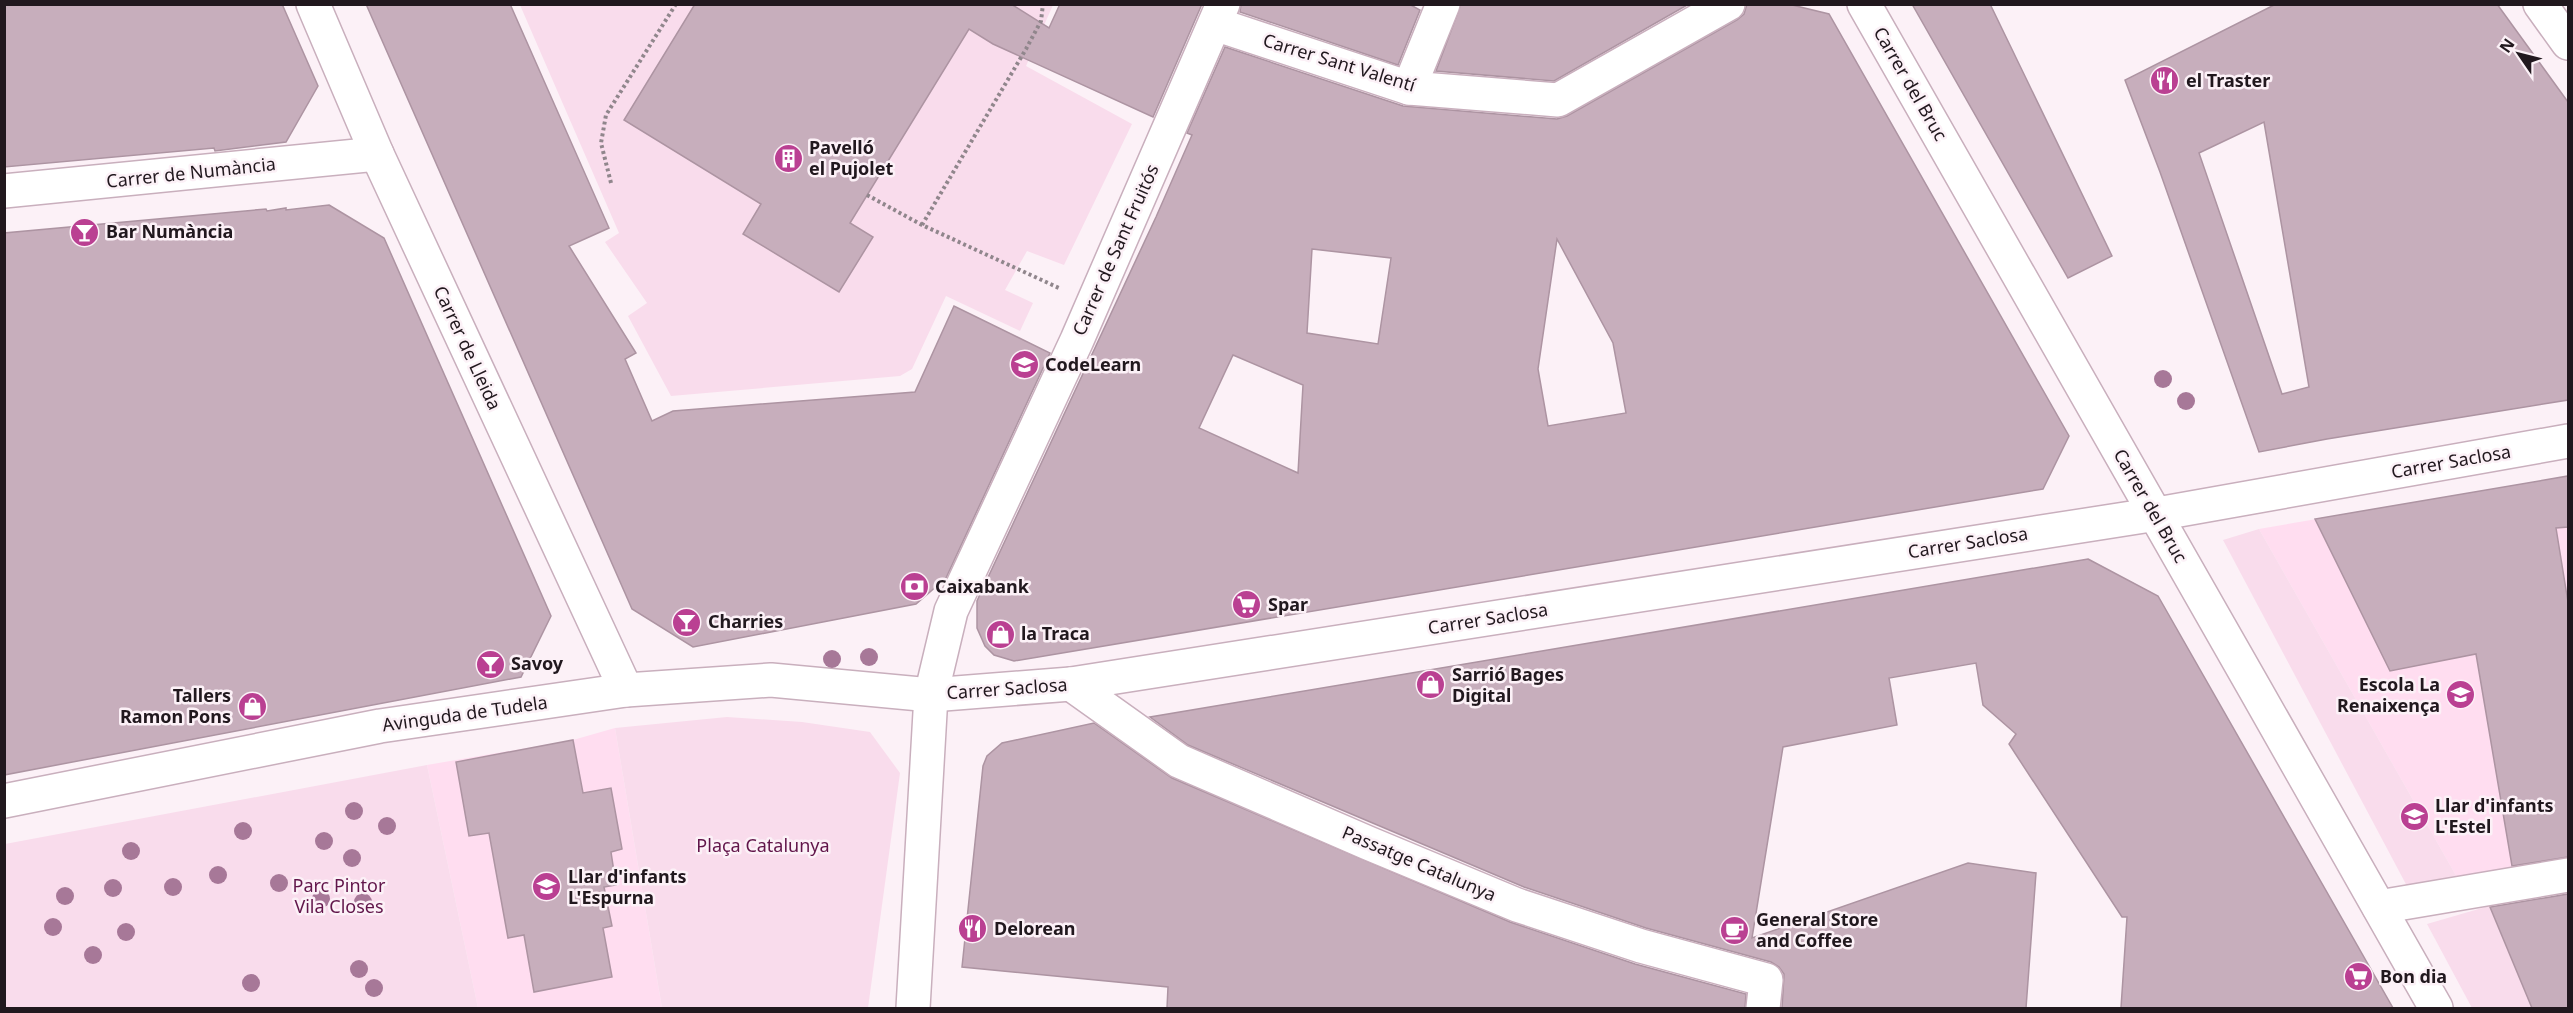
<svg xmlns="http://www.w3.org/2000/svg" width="2573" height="1013" font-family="'Noto Sans',sans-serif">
<rect width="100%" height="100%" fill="#fcf1f7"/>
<g fill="#ffddf0">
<polygon points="2568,476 2568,860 2458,879 2259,529"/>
<polygon points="615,728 662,1008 478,1008 427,765 573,740"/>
</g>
<g fill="#f9dcec">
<polygon points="520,5 1053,5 1026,66 1132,124 1064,265 1027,251 1005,290 1033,303 1020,331 946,296 912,369 900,376 671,396 628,316 647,303 605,242 619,233"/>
<polygon points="2259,529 2458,879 2408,888 2223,540"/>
<polygon points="727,717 802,722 870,732 900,773 868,1008 662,1008 615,728"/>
<polygon points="427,765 478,1008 5,1008 5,844"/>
<polygon points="2489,906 2532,1008 2472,1008 2427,924"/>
</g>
<g fill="#c7aebc" stroke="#ad94a2" stroke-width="1.5" fill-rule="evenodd">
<polygon points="4,4 282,4 318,86 286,142 215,151 214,148 4,167"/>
<polygon points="366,4 510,4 609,228 569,246 636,353 625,359 652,421 673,411 915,392 954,306 1050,353 946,578 916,604 693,647 632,609"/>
<polygon points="695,4 1011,4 1049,28 1060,4 1202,4 1153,117 993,44 969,29 850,223 873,237 839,292 743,234 761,204 624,120"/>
<polygon points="1241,4 1409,4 1420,10 1398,65 1240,12"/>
<polygon points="1461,4 1689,4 1554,81 1436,71"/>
<path d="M1747,4H1788L1829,14L2069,436L2043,489L1014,661L994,655L985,646L977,628V601L1156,217L1192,135L1187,133L1225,47L1403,106L1557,119L1567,116L1737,20L1744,14ZM1557,239L1613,343L1626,413L1548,426L1538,369ZM1312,249L1391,258L1378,344L1307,333ZM1233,355L1303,385L1298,473L1199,428Z"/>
<polygon points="1912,4 1990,4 2112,256 2068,278"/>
<path d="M2276,4H2497L2568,102V400L2327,439L2259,452L2160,172L2125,80ZM2264,122L2309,387L2282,394L2199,153Z"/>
<polygon points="329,205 384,238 551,616 521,677 4,775 4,233 266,209 267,211 286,208 286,210"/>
<polygon points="2568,476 2568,527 2556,528 2568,602 2568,857 2512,866 2476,654 2390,671 2315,519"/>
<polygon points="2088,559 2158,596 2393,1008 2121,1008 2127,917 2122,917 2009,744 2016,734 1983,705 1976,663 1889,678 1897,725 1783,747 1752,938 1968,863 2036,873 2026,1008 1782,1008 1784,974 1779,967 1771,962 1646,928 1524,887 1188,745 1150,717"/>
<polygon points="1094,723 1172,778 1510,922 1635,964 1746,994 1745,1008 1167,1008 1168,987 962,967 983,766 987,756 1002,743"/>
<polygon points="573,740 583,793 611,788 622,849 611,852 616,885 604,887 612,926 603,928 612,977 534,992 524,935 508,938 489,833 469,836 456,762"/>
<polygon points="2568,894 2568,1008 2532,1008 2490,907"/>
</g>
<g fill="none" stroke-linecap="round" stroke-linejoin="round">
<defs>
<g id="street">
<polyline points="313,4 377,154 626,690"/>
<polyline points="2540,4 2568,43"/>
<polyline points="1215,24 1409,88 1558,100 1728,4"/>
<polyline points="1409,88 1443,4"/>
<polyline points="4,191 377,154"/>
<polyline points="1071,684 1179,761 1368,843 1517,905 1641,946 1766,980 1763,1008"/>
<polyline points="4,801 380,726 626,690 771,680 931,695 1071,684 2157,514 2568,441"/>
<polyline points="2379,907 2568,875"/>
<polyline points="913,1008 931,695 951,611 1077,340 1223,4"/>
</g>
<path id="secondary" d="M1864,4C2056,339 2246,673 2436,1008"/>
</defs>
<use href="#street" stroke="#c9afbd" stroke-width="36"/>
<use href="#secondary" stroke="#c9afbd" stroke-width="36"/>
<g stroke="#90868c" stroke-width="4" stroke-dasharray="3 3" stroke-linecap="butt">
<polyline points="611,183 601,143 606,115 676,4"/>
<polyline points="867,195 922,225 1059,288"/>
<polyline points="922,225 1026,49 1041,21 1043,4"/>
</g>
<use href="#street" stroke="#fff" stroke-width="33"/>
<use href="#secondary" stroke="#fff" stroke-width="33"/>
</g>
<g fill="#a77898">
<circle cx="2163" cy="379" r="9"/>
<circle cx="2186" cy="401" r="9"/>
<circle cx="869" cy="657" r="9"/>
<circle cx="832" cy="659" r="9"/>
<circle cx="354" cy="811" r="9"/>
<circle cx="387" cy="826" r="9"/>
<circle cx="243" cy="831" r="9"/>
<circle cx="324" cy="841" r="9"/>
<circle cx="131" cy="851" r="9"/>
<circle cx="352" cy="858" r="9"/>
<circle cx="218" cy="875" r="9"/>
<circle cx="279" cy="883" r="9"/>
<circle cx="173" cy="887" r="9"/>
<circle cx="113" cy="888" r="9"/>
<circle cx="65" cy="896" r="9"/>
<circle cx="321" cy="899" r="9"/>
<circle cx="363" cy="902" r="9"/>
<circle cx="53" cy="927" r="9"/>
<circle cx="126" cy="932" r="9"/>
<circle cx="93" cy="955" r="9"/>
<circle cx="359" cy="969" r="9"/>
<circle cx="251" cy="983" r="9"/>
<circle cx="374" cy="988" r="9"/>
</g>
<defs>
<symbol id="restaurant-disc" viewBox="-11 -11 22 22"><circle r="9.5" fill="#ba4092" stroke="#fcf1f7"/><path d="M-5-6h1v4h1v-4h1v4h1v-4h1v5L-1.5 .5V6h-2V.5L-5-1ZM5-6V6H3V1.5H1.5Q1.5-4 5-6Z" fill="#fff"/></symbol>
<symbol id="building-disc" viewBox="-11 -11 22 22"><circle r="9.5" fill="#ba4092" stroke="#fcf1f7"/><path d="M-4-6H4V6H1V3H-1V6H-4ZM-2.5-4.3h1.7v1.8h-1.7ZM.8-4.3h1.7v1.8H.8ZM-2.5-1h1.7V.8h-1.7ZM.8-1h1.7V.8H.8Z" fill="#fff"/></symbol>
<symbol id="bar-disc" viewBox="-11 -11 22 22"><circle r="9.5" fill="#ba4092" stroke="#fcf1f7"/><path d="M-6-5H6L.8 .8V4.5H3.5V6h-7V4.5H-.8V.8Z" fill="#fff"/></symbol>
<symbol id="school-disc" viewBox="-11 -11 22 22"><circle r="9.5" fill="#ba4092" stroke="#fcf1f7"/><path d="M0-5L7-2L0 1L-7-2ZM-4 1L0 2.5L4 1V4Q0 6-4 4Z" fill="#fff"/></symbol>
<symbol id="bank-disc" viewBox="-11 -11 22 22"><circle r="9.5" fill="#ba4092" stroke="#fcf1f7"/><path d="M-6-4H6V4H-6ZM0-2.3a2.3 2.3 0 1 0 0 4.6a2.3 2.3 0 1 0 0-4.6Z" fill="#fff"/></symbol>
<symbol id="supermarket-disc" viewBox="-11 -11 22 22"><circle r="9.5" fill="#ba4092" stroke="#fcf1f7"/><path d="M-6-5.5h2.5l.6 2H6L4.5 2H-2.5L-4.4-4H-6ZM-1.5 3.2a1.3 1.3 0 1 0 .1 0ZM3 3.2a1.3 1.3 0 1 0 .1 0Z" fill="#fff"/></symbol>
<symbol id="shop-disc" viewBox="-11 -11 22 22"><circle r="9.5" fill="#ba4092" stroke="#fcf1f7"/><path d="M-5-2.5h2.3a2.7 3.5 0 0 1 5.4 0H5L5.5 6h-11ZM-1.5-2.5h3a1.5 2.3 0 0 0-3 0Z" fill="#fff"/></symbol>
<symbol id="cafe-disc" viewBox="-11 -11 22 22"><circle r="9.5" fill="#ba4092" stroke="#fcf1f7"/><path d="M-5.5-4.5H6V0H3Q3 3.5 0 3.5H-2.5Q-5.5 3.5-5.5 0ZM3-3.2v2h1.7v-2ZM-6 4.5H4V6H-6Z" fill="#fff"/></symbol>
</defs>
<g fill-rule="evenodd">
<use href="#restaurant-disc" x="2148" y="64" width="33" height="33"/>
<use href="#building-disc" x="772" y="142" width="33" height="33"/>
<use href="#bar-disc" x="68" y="216" width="33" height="33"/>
<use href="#school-disc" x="1008" y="348" width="33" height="33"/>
<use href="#bank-disc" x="898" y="570" width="33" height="33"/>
<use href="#supermarket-disc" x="1230" y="588" width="33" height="33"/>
<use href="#bar-disc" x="670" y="606" width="33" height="33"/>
<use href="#shop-disc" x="984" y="618" width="33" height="33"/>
<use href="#bar-disc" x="474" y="648" width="33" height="33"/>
<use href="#shop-disc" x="1414" y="668" width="33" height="33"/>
<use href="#school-disc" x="2444" y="678" width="33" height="33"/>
<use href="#shop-disc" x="236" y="690" width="33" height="33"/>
<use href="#school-disc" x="2398" y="800" width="33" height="33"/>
<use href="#school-disc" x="530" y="870" width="33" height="33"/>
<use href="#restaurant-disc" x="956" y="912" width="33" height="33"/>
<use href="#cafe-disc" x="1718" y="914" width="33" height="33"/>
<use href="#supermarket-disc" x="2342" y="960" width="33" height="33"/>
</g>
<g text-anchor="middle" stroke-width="5" stroke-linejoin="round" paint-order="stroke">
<g font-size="18" fill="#21181e" stroke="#fcf1f7">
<text transform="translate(1339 63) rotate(17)" y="6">Carrer Sant Valentí</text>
<text transform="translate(1910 84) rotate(60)" y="6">Carrer del Bruc</text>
<text transform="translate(191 173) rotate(-6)" y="6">Carrer de Numància</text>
<text transform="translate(1116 250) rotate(-66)" y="6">Carrer de Sant Fruitós</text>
<text transform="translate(467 348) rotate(65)" y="6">Carrer de Lleida</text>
<text transform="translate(2451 462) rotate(-10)" y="6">Carrer Saclosa</text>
<text transform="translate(2150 506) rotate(60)" y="6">Carrer del Bruc</text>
<text transform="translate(1968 543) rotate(-9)" y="6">Carrer Saclosa</text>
<text transform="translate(1488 619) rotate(-9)" y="6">Carrer Saclosa</text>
<text transform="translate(1007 689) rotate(-4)" y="6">Carrer Saclosa</text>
<text transform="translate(465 714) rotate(-8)" y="6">Avinguda de Tudela</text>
<text transform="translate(1419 864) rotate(23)" y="6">Passatge Catalunya</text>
</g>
<g font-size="18" font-weight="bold" fill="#21181e" stroke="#fcf1f7" text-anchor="start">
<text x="2186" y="87">el Traster</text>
<text x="809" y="154">Pavelló<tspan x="809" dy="21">el Pujolet</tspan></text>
<text x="106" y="238">Bar Numància</text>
<text x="1045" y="371">CodeLearn</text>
<text x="935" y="593">Caixabank</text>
<text x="1268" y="611">Spar</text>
<text x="708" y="628">Charries</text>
<text x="1021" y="640">la Traca</text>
<text x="511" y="670">Savoy</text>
<text x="1452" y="681">Sarrió Bages<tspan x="1452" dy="21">Digital</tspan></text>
<text x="2440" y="691" text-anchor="end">Escola La<tspan x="2440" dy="21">Renaixença</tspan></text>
<text x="231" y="702" text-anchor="end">Tallers<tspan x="231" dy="21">Ramon Pons</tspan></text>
<text x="2435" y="812">Llar d'infants<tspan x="2435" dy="21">L'Estel</tspan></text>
<text x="568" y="883">Llar d'infants<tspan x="568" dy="21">L'Espurna</tspan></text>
<text x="1756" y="926">General Store<tspan x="1756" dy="21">and Coffee</tspan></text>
<text x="994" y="935">Delorean</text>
<text x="2380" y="983">Bon dia</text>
</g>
<g font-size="18" fill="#61154a" stroke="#fcf1f7">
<text x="763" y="852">Plaça Catalunya</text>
<text x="339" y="892">Parc Pintor<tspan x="339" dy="21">Vila Closes</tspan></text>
</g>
</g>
<rect width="2573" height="1013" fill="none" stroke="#21181e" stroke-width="12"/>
<g transform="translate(2519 54) rotate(305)" stroke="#fcf1f7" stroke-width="4.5" paint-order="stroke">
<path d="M0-4.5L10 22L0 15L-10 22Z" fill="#21181e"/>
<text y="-9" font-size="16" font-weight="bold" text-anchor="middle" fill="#21181e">N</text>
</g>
</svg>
